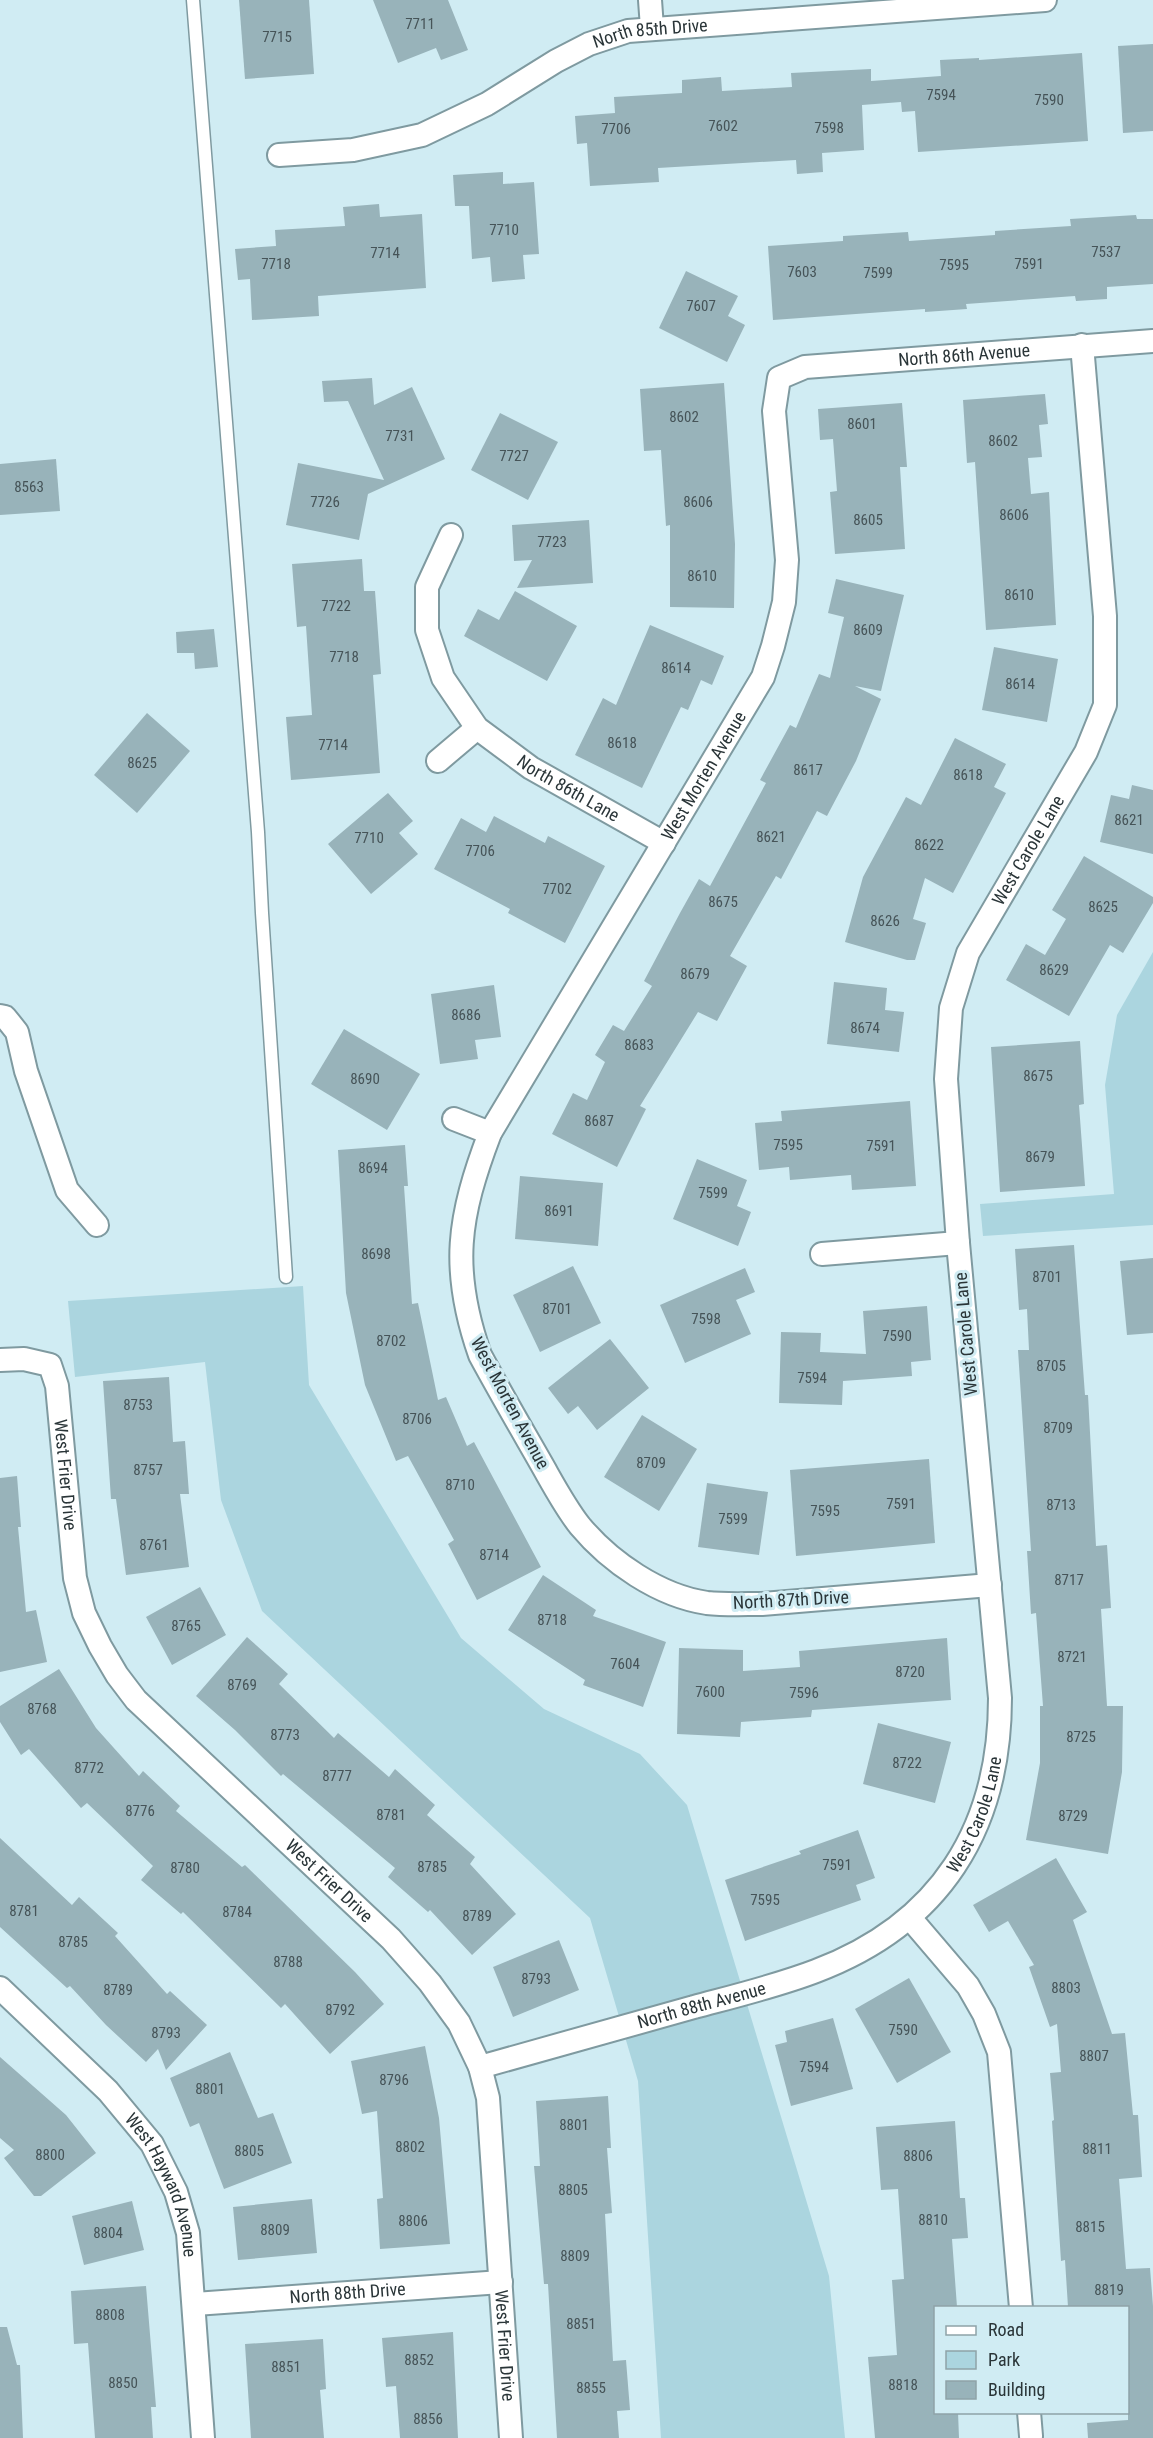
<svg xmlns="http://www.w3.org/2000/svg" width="1153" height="2438" font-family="'Roboto Condensed',sans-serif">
<rect width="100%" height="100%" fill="#d0ecf3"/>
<g fill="#abd5df">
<polygon points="1153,952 1153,1225 983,1236 980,1204 1114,1194 1105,1085 1117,1015"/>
<polygon points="303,1286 309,1385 461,1638 544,1709 640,1754 687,1805 829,2276 845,2438 661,2438 638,2081 590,1918 262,1611 221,1500 205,1362 75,1377 68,1301"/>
</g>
<g fill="#98b3ba">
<polygon points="239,0 309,0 314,74 245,79"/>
<polygon points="373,0 448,0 468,50 441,60 436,48 398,63"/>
<polygon points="1153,44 1153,131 1123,133 1118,46"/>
<polygon points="1082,53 1088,141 918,152 915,111 902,112 901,102 862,105 864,150 822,153 823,172 797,174 796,160 658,168 659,182 590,186 587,143 577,144 575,116 615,113 614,97 682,93 682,80 721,77 722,91 792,87 791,73 871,69 871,81 941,76 940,60 979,58 979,60"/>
<polygon points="503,172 503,184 534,182 539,254 523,255 525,279 492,282 490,257 472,259 469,206 455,206 453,175"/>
<polygon points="379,204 380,217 422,214 426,288 318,296 319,316 252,320 250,279 238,280 235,249 276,246 275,230 345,226 343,207"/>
<polygon points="1136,215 1137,219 1153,219 1153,284 1107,287 1107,299 1076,301 1075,296 966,304 967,309 925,312 925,309 773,320 768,246 843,241 843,236 908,232 909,241 995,235 995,231 1071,226 1070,219"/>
<polygon points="686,271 738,296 728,316 745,325 727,362 659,328"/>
<polygon points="372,378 374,405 412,387 445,459 368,494 359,540 286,525 298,463 384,480 348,401 324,402 322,381"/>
<polygon points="724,383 735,544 734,608 670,607 670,525 666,526 661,450 644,451 640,389"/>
<polygon points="1045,394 1048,424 1039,425 1042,457 1028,458 1031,494 1049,492 1056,625 986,630 975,462 967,463 963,400"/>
<polygon points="902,403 907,467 900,467 905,549 835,554 830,492 837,491 833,439 820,440 818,409"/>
<polygon points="500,413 558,442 528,500 471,470"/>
<polygon points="56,459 60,511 0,515 0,464"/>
<polygon points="589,520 593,583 517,588 532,560 514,561 512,525"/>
<polygon points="362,559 364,591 375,591 381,674 373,675 380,773 291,780 286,717 312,715 306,626 297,627 292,564"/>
<polygon points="836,579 904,595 881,691 855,686 881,699 856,761 827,816 817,811 781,879 776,876 730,956 747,966 717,1021 698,1012 640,1106 646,1109 617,1167 552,1134 573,1093 587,1100 605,1062 595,1055 613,1025 624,1031 652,986 644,981 680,913 699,879 710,886 766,783 760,780 790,725 796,728 819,674 830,678 844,617 828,613"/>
<polygon points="515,591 577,626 547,681 464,636 478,609 499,620"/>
<polygon points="650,625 724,656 712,685 701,680 688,710 681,707 642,788 575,755 603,698 616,705"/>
<polygon points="214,629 218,667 195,669 194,653 177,653 176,632"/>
<polygon points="994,647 1058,659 1047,722 982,710"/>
<polygon points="147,713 190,751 137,813 94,775"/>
<polygon points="955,738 1006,764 994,787 1006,793 953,893 925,878 913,919 926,923 915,960 907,960 845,942 863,877 906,797 921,805"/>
<polygon points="1132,785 1153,790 1153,854 1100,842 1111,795 1129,799"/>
<polygon points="388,793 413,821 399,833 418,854 371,894 328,844"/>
<polygon points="494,816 545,843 548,836 605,866 565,943 508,913 510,909 434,869 461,818 486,832"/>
<polygon points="1084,856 1153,897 1153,903 1123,953 1110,945 1069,1016 1006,980 1026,944 1045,955 1066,919 1052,910"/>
<polygon points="834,982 887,988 885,1010 904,1012 899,1052 827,1044"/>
<polygon points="494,985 501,1037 475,1040 478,1059 440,1064 431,994"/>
<polygon points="344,1029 420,1074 387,1130 311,1084"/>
<polygon points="1080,1041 1084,1104 1079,1105 1085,1186 1000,1192 991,1047"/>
<polygon points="910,1101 916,1186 852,1190 851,1175 790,1180 789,1167 759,1170 755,1123 782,1121 781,1111"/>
<polygon points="405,1145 408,1186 404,1186 412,1304 418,1303 438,1400 446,1397 467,1446 474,1442 541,1567 477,1600 448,1544 454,1540 408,1456 396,1461 365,1385 346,1293 338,1150"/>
<polygon points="697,1159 747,1180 737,1206 751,1212 738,1246 673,1219"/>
<polygon points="520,1176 603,1183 598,1246 515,1239"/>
<polygon points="1074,1245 1085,1395 1088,1395 1096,1546 1107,1545 1111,1608 1101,1609 1107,1706 1123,1706 1122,1772 1108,1854 1026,1840 1040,1763 1040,1706 1043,1706 1036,1613 1031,1614 1027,1551 1031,1551 1018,1350 1029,1350 1027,1309 1019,1310 1015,1249"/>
<polygon points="1153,1258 1153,1333 1127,1335 1120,1261"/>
<polygon points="573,1266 601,1323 540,1352 513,1295"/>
<polygon points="745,1268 755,1292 736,1300 751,1334 685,1363 660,1305"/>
<polygon points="927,1306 931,1360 911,1362 912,1376 843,1381 842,1405 779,1403 781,1332 821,1333 820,1352 866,1354 863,1311"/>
<polygon points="610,1339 649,1388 597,1430 578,1406 568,1414 548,1388"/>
<polygon points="169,1377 173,1442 185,1441 189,1494 180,1494 189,1567 126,1575 116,1499 111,1499 103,1381"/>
<polygon points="642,1415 697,1449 659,1511 604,1477"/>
<polygon points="929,1459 935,1543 796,1556 790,1470"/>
<polygon points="17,1476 21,1527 18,1527 26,1612 36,1610 47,1662 0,1672 0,1478"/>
<polygon points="707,1483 768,1492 759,1555 698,1547"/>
<polygon points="543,1575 596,1610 593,1616 666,1642 643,1707 583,1685 585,1680 508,1630"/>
<polygon points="200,1587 226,1635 172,1665 146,1617"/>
<polygon points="247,1637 288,1674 279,1684 334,1738 338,1733 389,1777 395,1769 435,1805 427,1815 475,1857 470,1864 516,1914 472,1955 430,1910 428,1912 388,1877 395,1868 283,1774 281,1776 235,1730 196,1696"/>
<polygon points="947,1638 951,1700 812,1710 811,1717 741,1722 740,1737 677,1734 679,1648 743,1650 743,1671 800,1667 799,1651"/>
<polygon points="59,1669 96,1728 139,1776 143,1771 180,1806 176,1811 242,1867 245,1865 355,1972 384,2004 330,2054 285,2004 281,2008 183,1912 181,1914 141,1880 153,1866 87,1803 81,1808 29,1749 21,1755 0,1722 0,1706"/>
<polygon points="878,1723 951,1742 935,1803 863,1784"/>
<polygon points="858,1830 875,1878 856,1885 861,1900 745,1941 725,1880 801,1854 799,1851"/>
<polygon points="0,1838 72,1905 79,1897 118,1933 115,1936 167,1994 170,1991 207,2025 166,2070 158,2049 146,2062 106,2025 70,1986 67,1988 0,1927"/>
<polygon points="1056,1858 1087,1912 1073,1920 1112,2034 1125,2033 1133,2115 1138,2115 1142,2177 1119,2179 1126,2269 1150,2268 1153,2306 1153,2438 1088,2438 1087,2423 1128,2420 1128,2307 1068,2307 1065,2260 1061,2261 1052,2121 1054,2120 1050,2073 1061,2072 1057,2024 1050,2027 1029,1967 1034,1965 1008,1921 989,1932 973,1905"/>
<polygon points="559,1940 579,1990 513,2017 493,1967"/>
<polygon points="909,1978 951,2052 897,2083 855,2009"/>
<polygon points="833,2018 853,2089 791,2106 775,2045 787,2042 785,2031"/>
<polygon points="425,2046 439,2118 450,2244 380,2249 377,2199 383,2198 377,2111 362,2114 351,2061"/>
<polygon points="230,2052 258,2118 273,2113 292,2163 224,2189 199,2123 190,2127 170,2078"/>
<polygon points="0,2057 66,2115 96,2153 41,2196 34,2196 4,2158 14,2150 0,2138"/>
<polygon points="608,2096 611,2148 607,2148 612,2213 605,2214 613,2361 626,2360 630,2410 617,2411 619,2438 557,2438 548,2284 544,2284 534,2166 540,2166 536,2101"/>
<polygon points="955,2121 960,2198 965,2198 968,2238 952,2239 957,2307 936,2307 936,2412 958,2412 959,2438 875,2438 868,2357 897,2355 892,2280 904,2279 898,2189 881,2190 876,2127"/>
<polygon points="312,2199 317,2253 238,2260 233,2207"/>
<polygon points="132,2201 144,2250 84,2265 72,2216"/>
<polygon points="146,2286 156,2407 151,2407 153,2438 95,2438 88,2343 74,2344 71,2291"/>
<polygon points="0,2327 7,2327 17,2365 20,2365 23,2438 0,2438"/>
<polygon points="453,2332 458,2438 400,2438 396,2386 386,2387 382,2338"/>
<polygon points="323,2339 326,2389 320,2390 324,2438 251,2438 245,2344"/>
</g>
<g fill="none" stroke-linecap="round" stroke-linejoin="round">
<defs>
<polyline id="lane" points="193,0 258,832 262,913 286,1277"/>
<g id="street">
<polyline points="650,0 652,28"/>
<path id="s1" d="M279,155L353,150L422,135L487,104L556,61L589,44L628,31L1045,0"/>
<path id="s2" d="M451,535L427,587V630L443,678L477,728L531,768L664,843"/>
<polyline points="438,761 477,728"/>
<polyline points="0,1016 5,1017 17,1032 26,1071 67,1190 97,1225"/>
<polyline points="454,1119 490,1133"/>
<polyline points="822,1254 958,1243"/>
<path id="s3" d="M0,1360L24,1359L50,1365L57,1386L75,1578L84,1613L100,1646L117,1675L136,1700L391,1939L430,1983L459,2023L480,2067L488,2098L511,2438"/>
<path id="s4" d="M990,1585L762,1604C744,1604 725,1605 707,1603C659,1596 610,1562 580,1526C565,1507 553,1484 541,1463C521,1428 500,1392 480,1355C450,1269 458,1217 490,1133L763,677L773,646L784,602L787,560L774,411L779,378L805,367L1153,341"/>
<polyline points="910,1918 968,1986 984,2014 999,2052 1021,2308"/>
<path id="s5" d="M0,1988L108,2091L152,2144L176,2192L188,2233L203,2438"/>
<path id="s6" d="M480,2067C552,2047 623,2027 694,2007C735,1996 777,1986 816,1971C940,1924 1000,1829 1000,1698L958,1243L946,1079L951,1008L968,953L1086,752L1105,705V616L1082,345"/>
<path id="s7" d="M195,2304L501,2282"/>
<polyline points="1029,2412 1031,2436"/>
</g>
</defs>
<use href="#lane" stroke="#7f9aa0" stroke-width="15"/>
<use href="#street" stroke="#7f9aa0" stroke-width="26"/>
<use href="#lane" stroke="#fff" stroke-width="12"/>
<use href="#street" stroke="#fff" stroke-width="22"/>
</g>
<g text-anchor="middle" stroke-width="6" stroke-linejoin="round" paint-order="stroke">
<g font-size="15" fill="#465458">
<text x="420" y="29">7711</text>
<text x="277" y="42">7715</text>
<text x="941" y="100">7594</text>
<text x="1049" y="105">7590</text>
<text x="723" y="131">7602</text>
<text x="829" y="133">7598</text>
<text x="616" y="134">7706</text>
<text x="504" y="235">7710</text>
<text x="1106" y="257">7537</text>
<text x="385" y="258">7714</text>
<text x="276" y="269">7718</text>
<text x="1029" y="269">7591</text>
<text x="954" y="270">7595</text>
<text x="802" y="277">7603</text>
<text x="878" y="278">7599</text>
<text x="701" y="311">7607</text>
<text x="684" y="422">8602</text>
<text x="862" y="429">8601</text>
<text x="400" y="441">7731</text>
<text x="1003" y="446">8602</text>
<text x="514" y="461">7727</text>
<text x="29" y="492">8563</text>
<text x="325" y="507">7726</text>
<text x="698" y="507">8606</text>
<text x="1014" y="520">8606</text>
<text x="868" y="525">8605</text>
<text x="552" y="547">7723</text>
<text x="702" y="581">8610</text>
<text x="1019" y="600">8610</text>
<text x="336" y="611">7722</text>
<text x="868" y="635">8609</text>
<text x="344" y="662">7718</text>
<text x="676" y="673">8614</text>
<text x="1020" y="689">8614</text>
<text x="622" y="748">8618</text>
<text x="333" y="750">7714</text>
<text x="142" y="768">8625</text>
<text x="808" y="775">8617</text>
<text x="968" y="780">8618</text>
<text x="1129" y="825">8621</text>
<text x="771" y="842">8621</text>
<text x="369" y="843">7710</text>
<text x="929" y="850">8622</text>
<text x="480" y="856">7706</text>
<text x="557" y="894">7702</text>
<text x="723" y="907">8675</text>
<text x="1103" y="912">8625</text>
<text x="885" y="926">8626</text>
<text x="1054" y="975">8629</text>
<text x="695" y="979">8679</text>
<text x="466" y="1020">8686</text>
<text x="865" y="1033">8674</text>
<text x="639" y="1050">8683</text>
<text x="1038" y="1081">8675</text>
<text x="365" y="1084">8690</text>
<text x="599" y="1126">8687</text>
<text x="788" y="1150">7595</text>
<text x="881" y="1151">7591</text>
<text x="1040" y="1162">8679</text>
<text x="373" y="1173">8694</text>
<text x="713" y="1198">7599</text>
<text x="559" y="1216">8691</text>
<text x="376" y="1259">8698</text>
<text x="1047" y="1282">8701</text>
<text x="557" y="1314">8701</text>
<text x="706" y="1324">7598</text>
<text x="897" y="1341">7590</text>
<text x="391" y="1346">8702</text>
<text x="1051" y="1371">8705</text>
<text x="812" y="1383">7594</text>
<text x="138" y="1410">8753</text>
<text x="417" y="1424">8706</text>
<text x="1058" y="1433">8709</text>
<text x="651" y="1468">8709</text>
<text x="148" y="1475">8757</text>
<text x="460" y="1490">8710</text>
<text x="901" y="1509">7591</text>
<text x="1061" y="1510">8713</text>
<text x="825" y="1516">7595</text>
<text x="733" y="1524">7599</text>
<text x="154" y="1550">8761</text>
<text x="494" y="1560">8714</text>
<text x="1069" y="1585">8717</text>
<text x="552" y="1625">8718</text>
<text x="186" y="1631">8765</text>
<text x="1072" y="1662">8721</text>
<text x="625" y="1669">7604</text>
<text x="910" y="1677">8720</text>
<text x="242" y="1690">8769</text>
<text x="710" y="1697">7600</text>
<text x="804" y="1698">7596</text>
<text x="42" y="1714">8768</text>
<text x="285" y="1740">8773</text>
<text x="1081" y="1742">8725</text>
<text x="907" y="1768">8722</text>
<text x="89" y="1773">8772</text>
<text x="337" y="1781">8777</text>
<text x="140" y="1816">8776</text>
<text x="391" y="1820">8781</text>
<text x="1073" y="1821">8729</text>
<text x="837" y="1870">7591</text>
<text x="432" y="1872">8785</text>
<text x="185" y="1873">8780</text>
<text x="765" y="1905">7595</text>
<text x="24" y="1916">8781</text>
<text x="237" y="1917">8784</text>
<text x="477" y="1921">8789</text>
<text x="73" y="1947">8785</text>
<text x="288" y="1967">8788</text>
<text x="536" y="1984">8793</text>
<text x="1066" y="1993">8803</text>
<text x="118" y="1995">8789</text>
<text x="340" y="2015">8792</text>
<text x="903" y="2035">7590</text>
<text x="166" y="2038">8793</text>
<text x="1094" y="2061">8807</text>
<text x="814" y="2072">7594</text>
<text x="394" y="2085">8796</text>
<text x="210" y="2094">8801</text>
<text x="574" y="2130">8801</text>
<text x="410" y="2152">8802</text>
<text x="1097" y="2154">8811</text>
<text x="249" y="2156">8805</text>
<text x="50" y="2160">8800</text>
<text x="918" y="2161">8806</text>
<text x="573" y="2195">8805</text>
<text x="933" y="2225">8810</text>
<text x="413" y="2226">8806</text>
<text x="1090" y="2232">8815</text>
<text x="275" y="2235">8809</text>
<text x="108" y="2238">8804</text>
<text x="575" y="2261">8809</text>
<text x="1109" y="2295">8819</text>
<text x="110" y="2320">8808</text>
<text x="581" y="2329">8851</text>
<text x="419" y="2365">8852</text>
<text x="286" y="2372">8851</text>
<text x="123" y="2388">8850</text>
<text x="903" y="2390">8818</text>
<text x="591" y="2393">8855</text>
<text x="428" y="2424">8856</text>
</g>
<g font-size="18" fill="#2a3538" stroke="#d0ecf3">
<text dy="6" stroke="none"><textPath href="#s1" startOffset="398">North 85th Drive</textPath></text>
<text dy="6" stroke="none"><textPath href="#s4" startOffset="1884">North 86th Avenue</textPath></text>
<text dy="6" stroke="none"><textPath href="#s4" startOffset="1278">West Morten Avenue</textPath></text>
<text dy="6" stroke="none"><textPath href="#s2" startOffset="321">North 86th Lane</textPath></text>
<text dy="6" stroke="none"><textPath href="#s6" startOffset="1572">West Carole Lane</textPath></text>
<text transform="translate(966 1334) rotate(-95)" y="6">West Carole Lane</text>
<text transform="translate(510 1403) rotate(62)" y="6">West Morten Avenue</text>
<text dy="6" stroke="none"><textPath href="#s3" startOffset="162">West Frier Drive</textPath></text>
<text transform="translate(791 1600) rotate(-3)" y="6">North 87th Drive</text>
<text dy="6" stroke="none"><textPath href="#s6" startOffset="582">West Carole Lane</textPath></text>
<text dy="6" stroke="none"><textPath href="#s3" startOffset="668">West Frier Drive</textPath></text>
<text dy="6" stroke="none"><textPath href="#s6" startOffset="230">North 88th Avenue</textPath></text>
<text dy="6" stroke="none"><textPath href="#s5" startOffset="260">West Hayward Avenue</textPath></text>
<text dy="6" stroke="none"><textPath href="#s7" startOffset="153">North 88th Drive</textPath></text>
<text dy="6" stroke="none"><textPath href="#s3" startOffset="1190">West Frier Drive</textPath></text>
</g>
</g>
<rect x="934" y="2306" width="195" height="108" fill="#d0ecf3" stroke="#8ea3a8" stroke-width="1.5"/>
<rect x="946" y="2326" width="30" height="9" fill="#ffffff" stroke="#8ea3a8" stroke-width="1.5"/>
<text x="988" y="2336" font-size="18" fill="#2a3538">Road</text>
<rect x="946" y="2351" width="30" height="18" fill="#abd5df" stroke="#8ea3a8" stroke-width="1.5"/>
<text x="988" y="2366" font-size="18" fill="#2a3538">Park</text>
<rect x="946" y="2381" width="30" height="18" fill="#98b3ba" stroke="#8ea3a8" stroke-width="1.5"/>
<text x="988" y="2396" font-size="18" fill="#2a3538">Building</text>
</svg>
